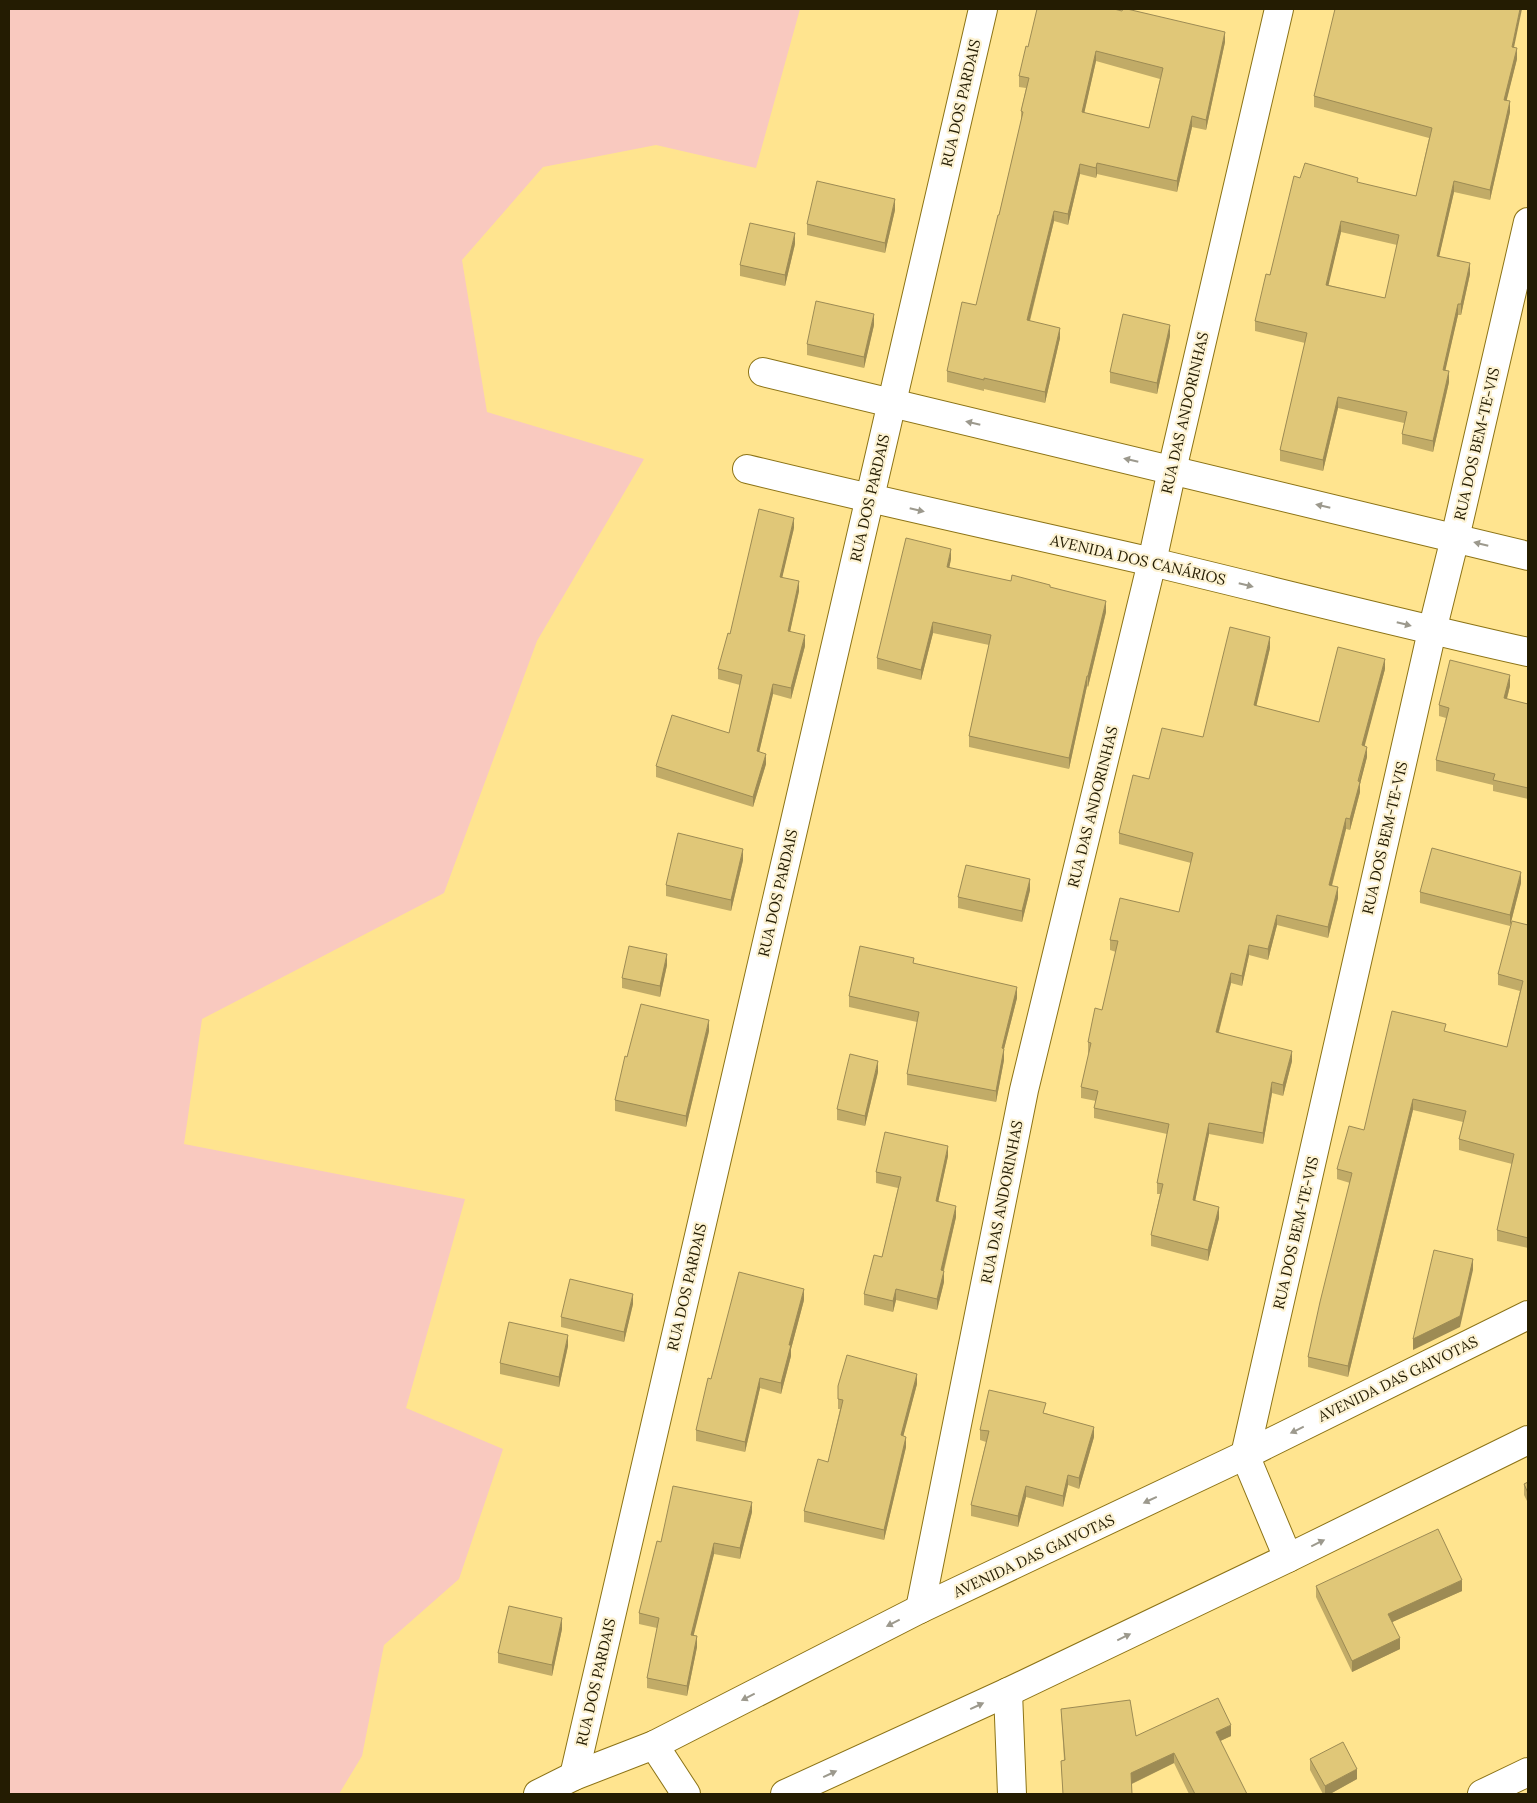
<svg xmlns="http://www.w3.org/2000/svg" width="1537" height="1803" font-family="Lora,serif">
<rect width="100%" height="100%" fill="#ffe48f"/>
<polygon fill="#f9c9bf" points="9,9 800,9 756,168 656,145 543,167 462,260 487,412 644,459 537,641 444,893 202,1019 184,1144 465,1199 406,1408 503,1449 459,1579 384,1645 362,1756 339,1794 9,1794"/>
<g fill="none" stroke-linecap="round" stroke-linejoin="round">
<defs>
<g id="minor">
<polyline points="763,372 1528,556"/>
<path d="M747,469C882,502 1017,531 1152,562C1277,592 1402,624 1528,652"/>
<polyline points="1288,1558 1245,1455 1432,631 1455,538 1528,222"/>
<polyline points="920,1609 1024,1090 1152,562 1172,470 1279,9"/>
<polyline points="1008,1692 1012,1794"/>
<polyline points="654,1745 686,1794"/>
<polyline points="574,1776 983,9"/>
<polyline points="538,1794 574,1776 654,1745 920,1609 1245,1455 1528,1315"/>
<polyline points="785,1794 1008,1692 1288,1558 1528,1440"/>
<polyline points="1482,1794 1528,1772"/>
</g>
</defs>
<use href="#minor" stroke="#8c7316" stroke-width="30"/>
<use href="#minor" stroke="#fff" stroke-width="28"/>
</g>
<g fill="#c1ab67" fill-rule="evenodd">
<path d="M1225,42L1206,130L1192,127L1177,192L1097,174L1096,178L1080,174L1068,225L1054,221L1030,321L1060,338L1045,403L984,389V391L947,382V371L976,305L999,215L1021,121V111L1026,88L1019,87V76L1028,47ZM1096,61L1160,79L1149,128L1084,113Z"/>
<path d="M1514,47L1517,59L1506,101L1510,112L1490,200L1454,192L1439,256L1470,274L1461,315H1458L1445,370L1449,382L1433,452L1402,444V434L1404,423L1338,408L1323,471L1280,461V450L1305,343L1255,331V321L1300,178L1358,183L1416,196L1429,138L1314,107V96ZM1341,232L1397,245L1385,298L1328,285Z"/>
<polygon points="895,210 885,253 807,235 807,224"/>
<polygon points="795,244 785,286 740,276 740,265"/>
<polygon points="874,325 864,368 807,355 807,344"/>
<polygon points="1170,336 1157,394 1110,383 1110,372"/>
<polygon points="794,528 782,577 799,591 790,631 805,646 791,699 773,694 759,752 766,764 753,807 656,777 656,766 729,733 740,685 718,679 718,669 730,634"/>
<polygon points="951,559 949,568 1011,581 1050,587 1106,612 1088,687 1087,686 1069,769 969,747 969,736 989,645 933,633 921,680 877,669 877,658"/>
<polygon points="1270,648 1256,706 1319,722 1385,669 1364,746 1367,757 1360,784 1360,792 1350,830 1346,829 1332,886 1338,898 1328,938 1277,925 1268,960 1249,955 1242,986 1231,983 1219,1032 1292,1061 1283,1096 1272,1093 1263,1144 1209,1134 1195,1201 1219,1218 1208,1261 1151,1246 1151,1235 1160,1194 1157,1194 1157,1183 1167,1134 1094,1118 1094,1108 1096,1101 1081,1098 1081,1087 1089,1053 1088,1053 1088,1042 1102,1010 1116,952 1110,950 1110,940 1179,912 1191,863 1119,844 1119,833 1149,779 1203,737"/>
<polygon points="1510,686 1507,699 1528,704 1528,799 1493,791 1493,785 1436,771 1436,760 1446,718 1439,716 1439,705"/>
<polygon points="743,860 731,911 666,896 666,885"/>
<polygon points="1521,883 1510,926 1420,903 1420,892"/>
<polygon points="1030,890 1022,922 958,908 958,897"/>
<polygon points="1528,925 1528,1248 1497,1241 1497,1230 1512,1164 1459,1150 1459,1139 1463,1122 1413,1110 1348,1377 1308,1367 1308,1357 1350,1183 1337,1179 1337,1169 1364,1130 1446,1032 1507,1047 1520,991 1498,985 1498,974"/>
<polygon points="914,964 1017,998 1004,1049 1004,1060 996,1102 907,1085 907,1074 917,1022 849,1007 849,996"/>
<polygon points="667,965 660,997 622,988 622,978"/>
<polygon points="709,1031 686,1127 615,1111 615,1100 627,1057"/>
<polygon points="878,1072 865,1126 837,1120 837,1109"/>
<polygon points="948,1156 938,1202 956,1217 944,1271 944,1282 937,1310 896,1300 893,1312 864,1305 864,1294 882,1257 898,1188 876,1183 876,1172"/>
<polygon points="804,1300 791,1349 791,1356 781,1394 760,1388 745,1452 696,1441 696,1430 711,1379"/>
<polygon points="633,1304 624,1342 561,1327 561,1317"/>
<polygon points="568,1346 559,1387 500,1374 500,1363"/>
<polygon points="917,1384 903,1436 906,1447 884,1540 804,1522 804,1511 828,1462 840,1409 838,1409 838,1386"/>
<polygon points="1046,1413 1094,1437 1079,1489 1068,1485 1063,1507 1026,1497 1018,1527 971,1516 971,1505 986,1442 980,1440 980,1430"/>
<polygon points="1528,1482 1528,1503 1524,1495 1524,1484"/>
<polygon points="752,1512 740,1559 714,1554 693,1636 697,1647 687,1696 647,1688 647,1678 657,1628 639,1624 639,1613 661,1542"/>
<polygon points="1316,1586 1462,1591 1392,1622 1400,1649 1352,1672 1316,1597"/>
<polygon points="562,1629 552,1676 498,1663 498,1653"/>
<polygon points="1061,1709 1136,1736 1231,1736 1220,1741 1247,1794 1189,1794 1174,1763 1132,1784 1132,1794 1063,1794 1061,1761 1064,1760"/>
<polygon points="1310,1759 1357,1779 1330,1794 1323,1794 1310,1770"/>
</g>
<g fill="#9d8b54">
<polygon points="1520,9 1522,9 1512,57 1512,47"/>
<polygon points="1225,32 1225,42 1206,130 1206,120"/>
<polygon points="1517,48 1517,59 1504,111 1504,100"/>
<polygon points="1096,51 1096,61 1082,123 1082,112"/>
<polygon points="1510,101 1510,112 1490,200 1490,190"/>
<polygon points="1192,116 1192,127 1177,192 1177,181"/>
<polygon points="1097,163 1097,174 1096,178 1096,168"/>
<polygon points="1080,164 1080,174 1068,225 1068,214"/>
<polygon points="1454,181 1454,192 1437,266 1437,256"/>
<polygon points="895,199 895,210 885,253 885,243"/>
<polygon points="1054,211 1054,221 1027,331 1027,320"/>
<polygon points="1341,221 1341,232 1326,296 1326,285"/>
<polygon points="795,233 795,244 785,286 785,275"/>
<polygon points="1470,263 1470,274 1461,315 1461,304"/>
<polygon points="1458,304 1458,315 1443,381 1443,370"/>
<polygon points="874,314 874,325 864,368 864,357"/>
<polygon points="1170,325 1170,336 1157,394 1157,383"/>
<polygon points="1060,328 1060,338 1045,403 1045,392"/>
<polygon points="1449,371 1449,382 1433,452 1433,441"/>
<polygon points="1338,397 1338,408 1323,471 1323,460"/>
<polygon points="794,518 794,528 780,587 780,577"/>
<polygon points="951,549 951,559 947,578 947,567"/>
<polygon points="799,581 799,591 788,641 788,631"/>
<polygon points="1106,601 1106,612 1088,687 1088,676"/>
<polygon points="933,622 933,633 921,680 921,670"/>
<polygon points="805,635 805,646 791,699 791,688"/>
<polygon points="1270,637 1270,648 1254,716 1254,705"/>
<polygon points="1385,659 1385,669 1362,756 1362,745"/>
<polygon points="1510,675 1510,686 1504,709 1504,698"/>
<polygon points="1087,676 1087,686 1069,769 1069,758"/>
<polygon points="773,684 773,694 757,761 757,751"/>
<polygon points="1367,747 1367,757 1360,784 1360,792 1350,830 1350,819"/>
<polygon points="766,754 766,764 753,807 753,797"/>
<polygon points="1346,818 1346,829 1329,896 1329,885"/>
<polygon points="743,849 743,860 731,911 731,900"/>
<polygon points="1521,872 1521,883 1510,926 1510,915"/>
<polygon points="1030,879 1030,890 1022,922 1022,911"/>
<polygon points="1338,887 1338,898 1328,938 1328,927"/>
<polygon points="1277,915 1277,925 1268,960 1268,949"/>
<polygon points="1249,945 1249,955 1242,986 1242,976"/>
<polygon points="667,954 667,965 660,997 660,986"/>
<polygon points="1231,973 1231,983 1216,1042 1216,1032"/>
<polygon points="1017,987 1017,998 1004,1049 1004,1060 996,1102 996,1091 1002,1048"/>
<polygon points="709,1020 709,1031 686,1127 686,1116"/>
<polygon points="1292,1051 1292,1061 1283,1096 1283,1085"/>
<polygon points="878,1061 878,1072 865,1126 865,1116"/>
<polygon points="1272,1082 1272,1093 1263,1144 1263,1133"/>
<polygon points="1413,1099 1413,1110 1348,1377 1348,1366"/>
<polygon points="1209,1123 1209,1134 1193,1211 1193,1200"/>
<polygon points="948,1146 948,1156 936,1212 936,1201"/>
<polygon points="956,1206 956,1217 941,1281 941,1270"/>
<polygon points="1219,1207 1219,1218 1208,1261 1208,1250"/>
<polygon points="1473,1259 1473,1270 1460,1327 1413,1350 1413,1339"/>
<polygon points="944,1271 944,1282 937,1310 937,1299"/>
<polygon points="804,1289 804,1300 791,1349 791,1356 781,1394 781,1383 789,1345"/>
<polygon points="896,1289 896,1300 893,1312 893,1301"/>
<polygon points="633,1294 633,1304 624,1342 624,1332"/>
<polygon points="568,1335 568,1346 559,1387 559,1377"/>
<polygon points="917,1374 917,1384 901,1445 901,1435"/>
<polygon points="760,1378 760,1388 745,1452 745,1442"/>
<polygon points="1094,1427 1094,1437 1079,1489 1079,1478"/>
<polygon points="906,1437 906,1447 884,1540 884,1530"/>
<polygon points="1068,1475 1068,1485 1063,1507 1063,1496"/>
<polygon points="1026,1486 1026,1497 1018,1527 1018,1516"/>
<polygon points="752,1502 752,1512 740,1559 740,1548"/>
<polygon points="714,1543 714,1554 691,1646 691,1635"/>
<polygon points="1462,1580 1462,1591 1388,1624 1388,1614"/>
<polygon points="562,1618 562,1629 552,1676 552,1665"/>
<polygon points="697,1636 697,1647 687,1696 687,1686"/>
<polygon points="1400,1638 1400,1649 1352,1672 1352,1661"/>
<polygon points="1231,1725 1231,1736 1216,1743 1216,1732"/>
<polygon points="1174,1753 1174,1763 1131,1784 1131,1773"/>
<polygon points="1357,1769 1357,1779 1330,1794 1325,1794 1325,1786"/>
</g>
<g fill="#e0c778" stroke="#9d8b54" fill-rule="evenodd">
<path d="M1037,9H1114L1122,11L1123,9H1127L1225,32L1206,120L1192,116L1177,181L1097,163L1096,168L1080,164L1068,214L1054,211L1027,320L1060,328L1045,392L984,378V380L947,371L962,302L976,305L998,215H999L1023,112L1021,111L1029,78L1019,76L1026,46L1028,47ZM1096,51L1163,68L1149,128L1082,112Z"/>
<path d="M1335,9H1520L1512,47L1517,48L1504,100L1510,101L1490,190L1454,181L1437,256L1470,263L1461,304H1458L1443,370L1449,371L1433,441L1402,434L1407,412L1338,397L1323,460L1280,450L1307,333L1255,321L1266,274L1270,275L1294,176L1300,178L1305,163L1358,178L1357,182L1416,196L1432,128L1314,96ZM1341,221L1399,235L1385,298L1326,285Z"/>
<polygon points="817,181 895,199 885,243 807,224"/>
<polygon points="750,223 795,233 785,275 740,265"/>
<polygon points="816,301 874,314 864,357 807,344"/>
<polygon points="1123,314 1170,325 1157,383 1110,372"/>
<polygon points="759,509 794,518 780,577 799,581 788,631 805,635 791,688 773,684 757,751 766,754 753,797 656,766 672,715 729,733 742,675 718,669 728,633 730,634"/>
<polygon points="906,538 951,549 947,567 1011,581 1012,575 1050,585 1050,587 1106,601 1088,676 1087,676 1069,758 969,736 991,635 933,622 921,670 877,658"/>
<polygon points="1230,627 1270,637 1254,705 1319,722 1338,647 1385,659 1362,745 1367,747 1358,781 1360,782 1350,819 1346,818 1329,885 1338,887 1328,927 1277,915 1268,949 1249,945 1242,976 1231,973 1216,1032 1292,1051 1283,1085 1272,1082 1263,1133 1209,1123 1193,1200 1219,1207 1208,1250 1151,1235 1163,1184 1157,1183 1169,1124 1094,1108 1098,1091 1081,1087 1091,1043 1088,1042 1095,1008 1102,1010 1118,941 1110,940 1120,898 1179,912 1193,853 1119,833 1133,775 1149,779 1162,728 1203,737"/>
<polygon points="1450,660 1510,675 1504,698 1528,704 1528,788 1493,780 1495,774 1436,760 1449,708 1439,705"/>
<polygon points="678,833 743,849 731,900 666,885"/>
<polygon points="1432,848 1521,872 1510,915 1420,892"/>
<polygon points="966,865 1030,879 1022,911 958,897"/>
<polygon points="1512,921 1528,925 1528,1238 1497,1230 1514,1154 1459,1139 1466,1111 1413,1099 1348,1366 1308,1357 1320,1302 1352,1173 1337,1169 1349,1126 1364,1130 1392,1011 1446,1024 1444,1031 1507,1047 1523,981 1498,974"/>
<polygon points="629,946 667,954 660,986 622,978"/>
<polygon points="860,946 914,958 913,963 1017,987 1002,1048 1004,1049 996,1091 907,1074 919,1012 849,996"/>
<polygon points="641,1004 709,1020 686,1116 615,1100 625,1056 627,1057"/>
<polygon points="850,1054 878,1061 865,1116 837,1109"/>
<polygon points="885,1132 948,1146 936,1201 956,1206 941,1270 944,1271 937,1299 896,1289 893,1301 864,1294 874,1255 882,1257 901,1177 876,1172"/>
<polygon points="1434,1250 1473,1259 1460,1316 1413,1339"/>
<polygon points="739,1272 804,1289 789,1345 791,1345 781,1383 760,1378 745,1442 696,1430 708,1378 711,1379"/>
<polygon points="570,1279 633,1294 624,1332 561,1317"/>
<polygon points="509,1322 568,1335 559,1377 500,1363"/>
<polygon points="847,1355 917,1374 901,1435 906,1437 884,1530 804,1511 818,1459 828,1462 843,1400 838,1399 838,1386"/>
<polygon points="989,1390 1046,1403 1043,1413 1094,1427 1079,1478 1068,1475 1063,1496 1026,1486 1018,1516 971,1505 989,1431 980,1430"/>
<polygon points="1528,1482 1528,1493 1524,1484"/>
<polygon points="673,1486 752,1502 740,1548 714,1543 691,1635 697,1636 687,1686 647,1678 659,1618 639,1613 657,1541 661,1542"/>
<polygon points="1438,1529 1462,1580 1388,1614 1400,1638 1352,1661 1316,1586"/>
<polygon points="509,1606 562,1618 552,1665 498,1653"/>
<polygon points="1218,1698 1231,1725 1216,1732 1247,1794 1195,1794 1174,1753 1131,1773 1132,1794 1063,1794 1061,1761 1065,1760 1061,1709 1130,1700 1136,1736"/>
<polygon points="1343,1742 1357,1769 1325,1786 1310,1759"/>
</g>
<defs><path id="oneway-solid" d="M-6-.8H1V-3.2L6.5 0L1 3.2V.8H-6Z" transform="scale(1.25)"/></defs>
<g fill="#9c998d">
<use href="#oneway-solid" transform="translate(973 423) rotate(-167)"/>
<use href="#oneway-solid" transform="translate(1131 460) rotate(-167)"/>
<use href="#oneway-solid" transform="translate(1323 506) rotate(-167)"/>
<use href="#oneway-solid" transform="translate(917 510) rotate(13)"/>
<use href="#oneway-solid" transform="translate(1481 544) rotate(-166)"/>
<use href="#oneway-solid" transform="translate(1246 585) rotate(14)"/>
<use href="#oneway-solid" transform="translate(1404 624) rotate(14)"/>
<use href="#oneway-solid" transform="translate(1297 1430) rotate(154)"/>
<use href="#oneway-solid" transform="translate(1150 1500) rotate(155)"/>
<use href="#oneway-solid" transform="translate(1318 1543) rotate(-26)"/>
<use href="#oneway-solid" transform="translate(893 1623) rotate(153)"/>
<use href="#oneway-solid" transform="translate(1124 1637) rotate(-26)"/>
<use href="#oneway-solid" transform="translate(748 1697) rotate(153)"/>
<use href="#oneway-solid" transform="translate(977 1706) rotate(-25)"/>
<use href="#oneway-solid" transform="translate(830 1774) rotate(-25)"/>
</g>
<g text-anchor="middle" stroke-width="4.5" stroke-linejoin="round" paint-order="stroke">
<g font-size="15" fill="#241c02" stroke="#fdf3d3">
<text transform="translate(961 103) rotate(-77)" y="5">RUA DOS PARDAIS</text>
<text transform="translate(1185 413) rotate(-77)" y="5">RUA DAS ANDORINHAS</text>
<text transform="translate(1477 444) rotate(-77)" y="5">RUA DOS BEM-TE-VIS</text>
<text transform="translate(870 498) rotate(-77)" y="5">RUA DOS PARDAIS</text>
<text transform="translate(1138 560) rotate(13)" y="5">AVENIDA DOS CANÁRIOS</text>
<text transform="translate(1093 807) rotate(-76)" y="5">RUA DAS ANDORINHAS</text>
<text transform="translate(1385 838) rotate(-77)" y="5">RUA DOS BEM-TE-VIS</text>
<text transform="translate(778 893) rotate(-77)" y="5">RUA DOS PARDAIS</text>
<text transform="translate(1002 1202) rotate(-79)" y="5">RUA DAS ANDORINHAS</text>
<text transform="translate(1296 1233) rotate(-77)" y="5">RUA DOS BEM-TE-VIS</text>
<text transform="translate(687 1287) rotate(-77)" y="5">RUA DOS PARDAIS</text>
<text transform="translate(1398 1379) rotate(-26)" y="5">AVENIDA DAS GAIVOTAS</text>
<text transform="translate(1034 1556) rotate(-25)" y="5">AVENIDA DAS GAIVOTAS</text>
<text transform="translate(596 1682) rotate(-77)" y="5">RUA DOS PARDAIS</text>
</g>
</g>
<rect width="1537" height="1803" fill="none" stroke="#241c02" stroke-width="20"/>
</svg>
